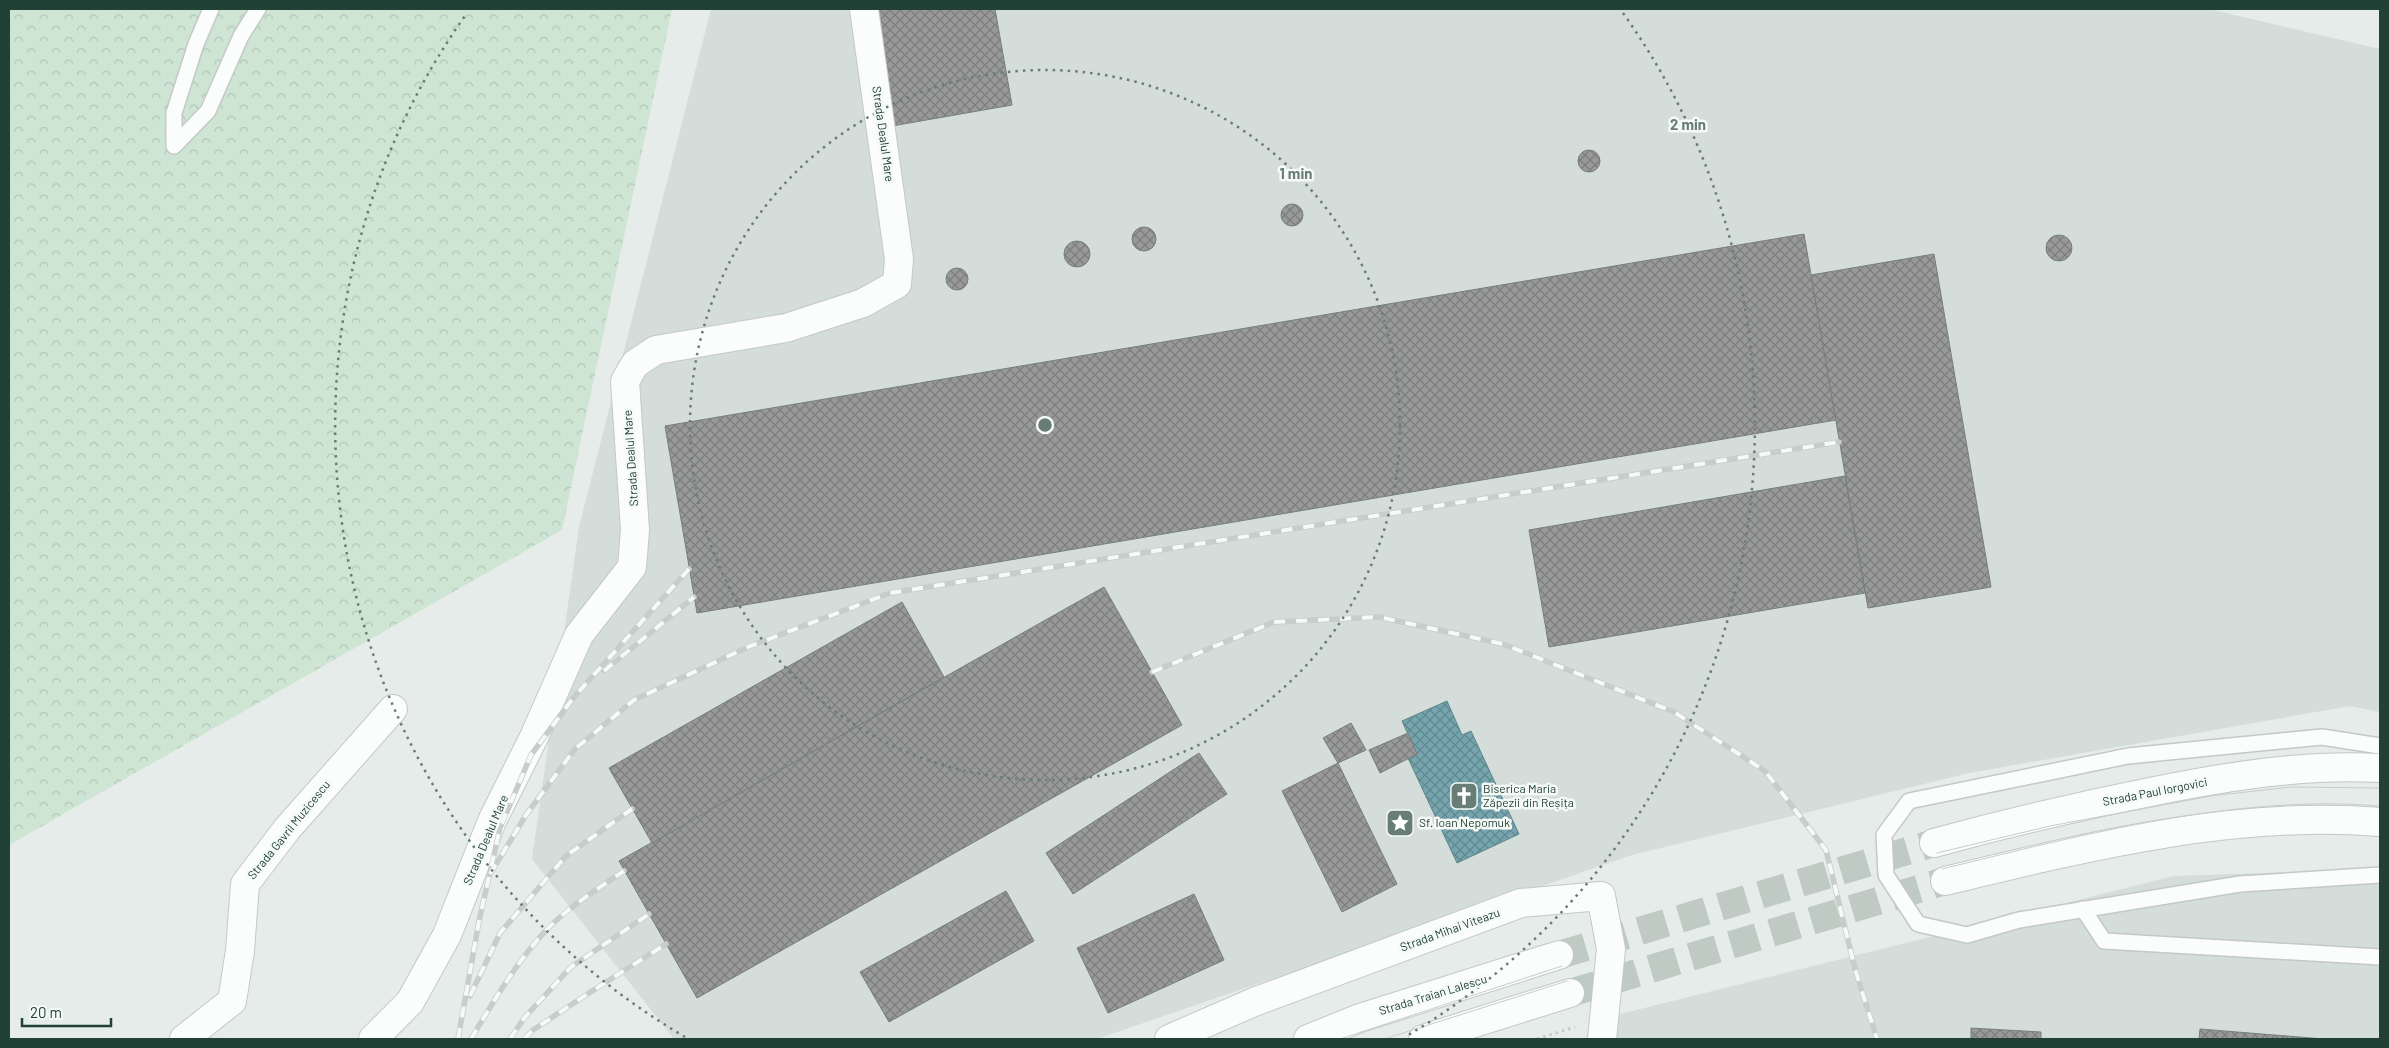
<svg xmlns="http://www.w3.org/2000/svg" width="2389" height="1048" font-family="Barlow,sans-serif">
<defs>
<pattern id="forest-crowns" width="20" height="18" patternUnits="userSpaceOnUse" patternTransform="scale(1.25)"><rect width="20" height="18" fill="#cfe5d4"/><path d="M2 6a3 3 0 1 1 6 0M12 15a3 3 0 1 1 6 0" fill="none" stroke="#b1c6b7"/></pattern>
<pattern id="public-cross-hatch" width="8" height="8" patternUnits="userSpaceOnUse" patternTransform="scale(1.25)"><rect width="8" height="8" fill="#76a5af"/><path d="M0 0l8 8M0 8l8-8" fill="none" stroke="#60888f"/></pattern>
<pattern id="industry-cross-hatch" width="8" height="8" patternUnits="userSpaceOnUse" patternTransform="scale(1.25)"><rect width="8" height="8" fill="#999"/><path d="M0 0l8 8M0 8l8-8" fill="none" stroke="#7c7e7e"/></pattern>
</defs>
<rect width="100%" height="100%" fill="#e6ece9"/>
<g fill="#d4ddd9">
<polygon points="711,9 2209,9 2380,49 2380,712 2350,706 1969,773 1632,855 1097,1039 674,1039 532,859 579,527"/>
<polygon points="2380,869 2380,1039 1602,1039 1604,1018 2174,876"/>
</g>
<polygon fill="url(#forest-crowns)" points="9,9 672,9 562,530 9,845"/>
<polygon fill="url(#public-cross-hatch)" stroke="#5d878b" points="1447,701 1462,735 1471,731 1519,834 1457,863 1408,758 1417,754 1402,721"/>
<g fill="url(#industry-cross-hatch)" stroke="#757f7b">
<polygon points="871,9 995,9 1012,105 892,126"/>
<circle cx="1589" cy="161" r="11"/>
<circle cx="1292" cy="215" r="11"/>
<circle cx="1144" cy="239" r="12"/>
<polygon points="1804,234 1836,420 697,613 665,426"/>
<circle cx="2059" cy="248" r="13"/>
<circle cx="1077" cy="254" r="13"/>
<polygon points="1934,254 1991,587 1868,608 1811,275"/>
<circle cx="957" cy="279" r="11"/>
<polygon points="1845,476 1865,593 1549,647 1529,530"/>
<polygon points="1104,587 1182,725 697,998 619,861"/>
<polygon points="902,602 944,677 652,843 609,768"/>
<polygon points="1351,723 1366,750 1338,763 1323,738"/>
<polygon points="1408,733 1417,754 1380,773 1369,750"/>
<polygon points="1199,753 1227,794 1073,894 1046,853"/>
<polygon points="1338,763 1397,884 1342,912 1282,791"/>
<polygon points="1006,891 1034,941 889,1022 860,972"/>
<polygon points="1194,894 1224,960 1108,1013 1077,948"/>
<polygon points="1971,1028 2041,1032 2041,1039 1971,1039"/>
<polygon points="2200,1029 2324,1039 2199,1039"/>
</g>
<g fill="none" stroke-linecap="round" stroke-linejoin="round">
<g stroke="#bfcac5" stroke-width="28" stroke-dasharray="28 14" stroke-linecap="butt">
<polyline points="1559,955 1934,843"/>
<polyline points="1570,993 1945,881"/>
</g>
<defs>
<g id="lane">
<polyline points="211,9 196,44 174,113 174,146 208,111 241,36 258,9"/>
<polyline points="2380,746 2322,737 2128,756 1909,801 1884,835 1886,875 1918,924 1967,935 2019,920 2240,884 2380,875"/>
<polyline points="2083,909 2104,941 2380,957"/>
</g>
<g id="street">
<polyline points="184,1039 232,1001 240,951 245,884 287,829 393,709"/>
<polyline points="373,1039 410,1002 447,935 492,821 534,737 579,635 632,567 635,530 625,381 635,364 656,350 786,328 863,303 897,284 899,259 864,9"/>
<polyline points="1169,1039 1254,1002 1521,903 1601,896 1611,949 1602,1039"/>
</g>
<g id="secondary">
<path d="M1934,843C2007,823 2080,806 2155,791C2230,776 2304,764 2380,768"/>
<path d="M1945,881C2086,847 2234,810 2380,822"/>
<polyline points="1308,1039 1360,1018 1559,955"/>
<polyline points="1423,1039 1570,993"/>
</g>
</defs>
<use href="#lane" stroke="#c3c9c6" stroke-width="18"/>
<use href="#street" stroke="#c3c9c6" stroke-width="30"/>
<use href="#secondary" stroke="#c2c9c6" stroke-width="30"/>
<polyline stroke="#c2cbc7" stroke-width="3" stroke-dasharray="2.5 4" stroke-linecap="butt" points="1537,1039 1575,1027"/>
<use href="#lane" stroke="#fbfcfc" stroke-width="15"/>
<use href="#street" stroke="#fbfcfc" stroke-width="28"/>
<use href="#secondary" stroke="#fbfcfc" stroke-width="28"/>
<g stroke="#c7cdca" stroke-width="1">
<polyline points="1937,853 2050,826 2211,796 2291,787 2380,788"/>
<path d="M1942,869C2081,835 2237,794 2380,806"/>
<polyline points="1340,1039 1562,966"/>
<polyline points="1384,1039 1567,981"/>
</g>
<defs>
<g id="rail">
<polyline points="604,671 694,597"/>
<polyline points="1152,672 1274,622 1379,617 1503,644 1674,712 1765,771 1826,850 1855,969 1877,1039"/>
<polyline points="490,874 526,815 575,749 634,700 748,647 890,593 1839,442"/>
<polyline points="470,996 500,933 566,856 632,809"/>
<polyline points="458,1039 479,921 500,828 531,755 574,697 689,569"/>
<path d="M471,1039C490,1007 515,965 540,937C561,912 597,889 624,871"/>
<polyline points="510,1039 525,1017 571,967 649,914"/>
<polyline points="524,1039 533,1030 589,993 666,944"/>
</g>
</defs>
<use href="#rail" stroke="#c7cdca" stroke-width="5.5"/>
<use href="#rail" stroke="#f5faf7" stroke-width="4" stroke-dasharray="11" stroke-linecap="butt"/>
</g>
<g fill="none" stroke="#677d75" stroke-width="2.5" stroke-dasharray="2.5 5">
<circle cx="1045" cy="425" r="355"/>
<path d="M685 1037A710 710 0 0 1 467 13M1623 13A710 710 0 0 1 1405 1037"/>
</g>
<defs>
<symbol id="church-square" viewBox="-11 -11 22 22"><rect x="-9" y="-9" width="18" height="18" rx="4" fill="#677d75" stroke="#f5faf7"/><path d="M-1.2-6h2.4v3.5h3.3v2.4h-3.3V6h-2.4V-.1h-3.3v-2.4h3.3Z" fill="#fff"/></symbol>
<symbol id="sight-square" viewBox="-11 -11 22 22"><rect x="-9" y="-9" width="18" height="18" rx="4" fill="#677d75" stroke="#f5faf7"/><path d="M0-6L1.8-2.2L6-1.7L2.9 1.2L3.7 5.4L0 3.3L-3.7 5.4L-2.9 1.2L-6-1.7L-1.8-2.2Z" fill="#fff"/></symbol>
</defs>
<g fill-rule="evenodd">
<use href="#church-square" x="1448" y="780" width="32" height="32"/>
<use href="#sight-square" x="1384" y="807" width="32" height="32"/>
</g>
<g text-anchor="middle" stroke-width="5" stroke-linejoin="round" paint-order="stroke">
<g font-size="12" fill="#224136" stroke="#f5faf7">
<text transform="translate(883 134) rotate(82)" y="4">Strada Dealul Mare</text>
<text transform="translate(631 458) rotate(-94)" y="4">Strada Dealul Mare</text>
<text transform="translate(2155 792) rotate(-11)" y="4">Strada Paul Iorgovici</text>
<text transform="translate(289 830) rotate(-51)" y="4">Strada Gavril Muzicescu</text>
<text transform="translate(486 840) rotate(-67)" y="4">Strada Dealul Mare</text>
<text transform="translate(1450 930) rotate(-20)" y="4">Strada Mihai Viteazu</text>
<text transform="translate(1433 995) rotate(-17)" y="4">Strada Traian Lalescu</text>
</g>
<g font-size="12" fill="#224136" stroke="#f5faf7" text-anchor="start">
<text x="1483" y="793">Biserica Maria<tspan x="1483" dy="14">Zăpezii din Reșița</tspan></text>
<text x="1419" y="827">Sf. Ioan Nepomuk</text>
</g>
</g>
<circle cx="1045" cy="425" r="8" fill="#677d75" stroke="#f5faf7" stroke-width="2.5"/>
<g font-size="15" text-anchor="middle" font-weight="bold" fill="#677d75" stroke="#f5faf7" stroke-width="5" stroke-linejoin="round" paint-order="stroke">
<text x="1688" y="130">2 min</text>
<text x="1296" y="179">1 min</text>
</g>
<rect width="2389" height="1048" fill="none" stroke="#224136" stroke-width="20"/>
<path d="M22 1018v8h89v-8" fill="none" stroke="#224136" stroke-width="2.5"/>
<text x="30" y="1018" font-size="15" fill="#224136" stroke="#f5faf7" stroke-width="4" paint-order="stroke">20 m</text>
</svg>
